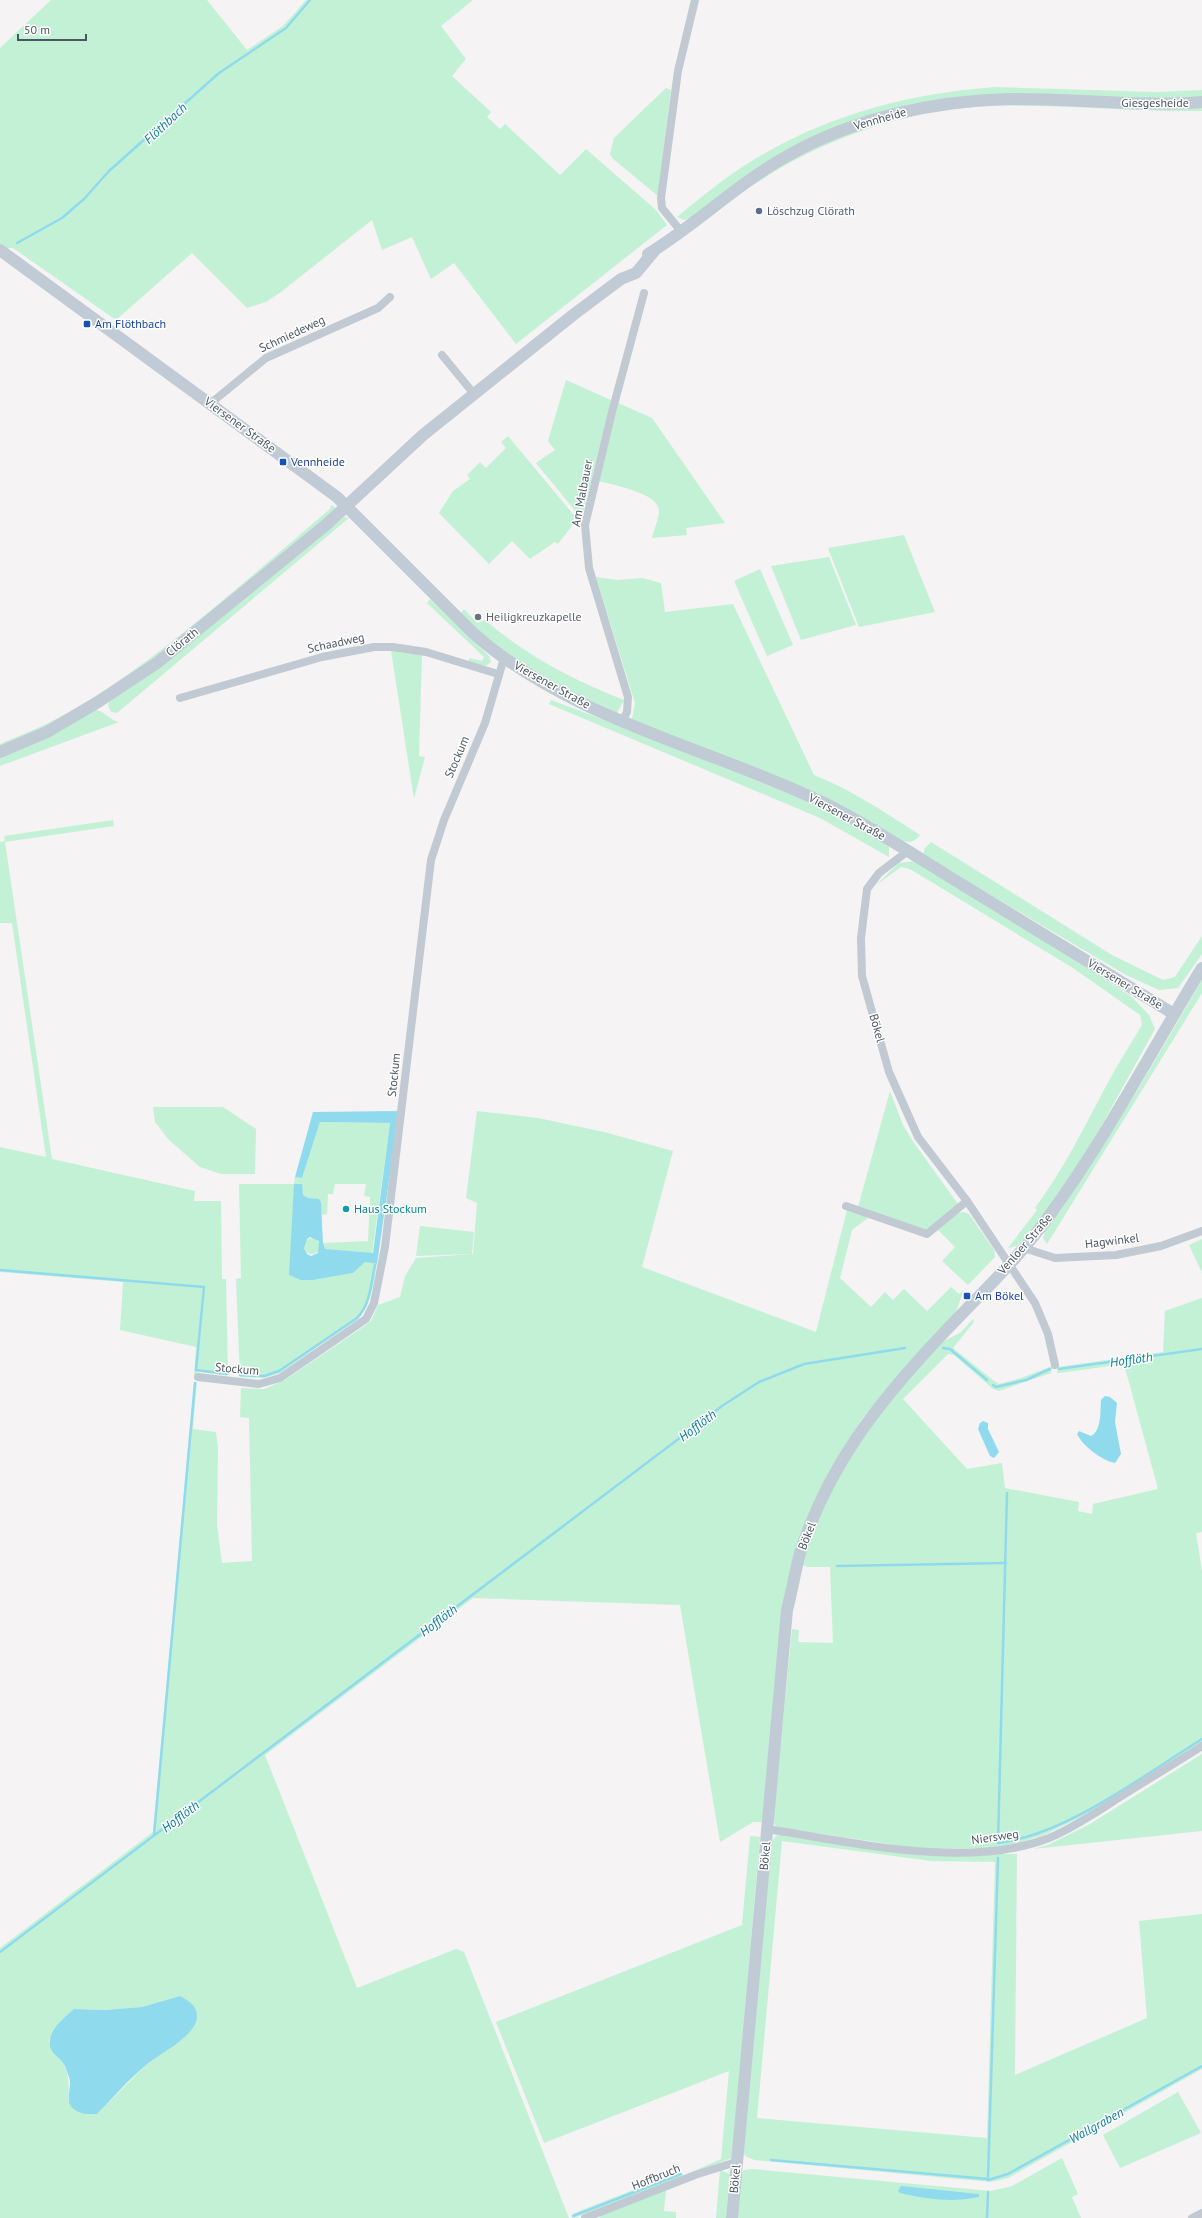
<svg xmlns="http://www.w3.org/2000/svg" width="1202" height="2218" font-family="'PT Sans',sans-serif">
<rect width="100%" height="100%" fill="#f5f3f3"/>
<g fill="#c3f1d5" fill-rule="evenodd">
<polygon points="51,0 207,0 247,50 283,26 306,0 473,0 441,26 466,59 452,76 491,112 487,117 500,129 505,124 560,175 586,149 656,210 667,225 516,344 454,263 431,279 412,237 382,250 372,220 281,292 266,302 247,308 192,253 116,320 13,248 5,248 0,244 0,48"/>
<path d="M995,87L1157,92L1202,90V98L1153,100L1034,95L864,117L692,218L684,220L677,217C700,198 724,178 750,162C827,115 905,94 995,87Z"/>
<polygon points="666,88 671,90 658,196 612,158 610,154 614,138"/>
<path d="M1038,104L1202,106V111C1132,112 1063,104 993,106C924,108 853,129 793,161C770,173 748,189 726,203L777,164L839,135L946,107Z"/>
<polygon points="566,380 611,400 582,519 536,463 555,450 548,441"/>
<path d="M618,403L652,418L725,523L686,528L687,535L652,538C654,529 659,519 659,510C658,493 613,485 599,481Z"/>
<polygon points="508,436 577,519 558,544 555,542 530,559 512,541 489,564 439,513 453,491 470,479 467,475 480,462 486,468 506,448 501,442"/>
<path d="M331,505L336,508L331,515L167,649L85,707L0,749V744C26,733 53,722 77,708C169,652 248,578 330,509Z"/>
<polygon points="344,517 349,518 117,713 111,712 108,705 109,702"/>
<polygon points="904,535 935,612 859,627 828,548"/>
<polygon points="829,557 856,625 801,640 771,566"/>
<polygon points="760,569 793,645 767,656 734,581"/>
<path d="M596,577L617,580L642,578L661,583L665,612L733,604L814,775C852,790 886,813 920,835C912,845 906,842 896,838L632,719L635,703Z"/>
<path d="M430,599L489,656L491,662C485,669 476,664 469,662V658L482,661L484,657L427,603Z"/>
<path d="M464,609L477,623L485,620C527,656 573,680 624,700L617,713L566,690L501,650L460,615Z"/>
<polygon points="391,650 422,655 419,756 425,757 414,799"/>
<polygon points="551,700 626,728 785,792 832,813 889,845 889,857 820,818 549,704"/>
<path d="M96,710C106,712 109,720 119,722L0,766V757Z"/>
<polygon points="113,820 114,826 5,842 52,1159 195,1191 194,1201 221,1201 222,1279 226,1279 228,1375 198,1372 194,1375 196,1347 120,1330 123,1282 0,1272 0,1147 46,1157 12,923 0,923 0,842 5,841 4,836"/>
<polygon points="931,842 1112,955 1163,980 1175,977 1202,936 1202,954 1178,988 1159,990 1126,975 923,855 925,848"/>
<path d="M915,861L1012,918L1132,997L1149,1015L1155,1029L1088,1150L1045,1213L1017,1246L1008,1248L1037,1210L1035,1208C1063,1170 1084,1128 1106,1086C1117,1065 1130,1045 1142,1025L1140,1015L1073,968L910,869L901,867L875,886L899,863Z"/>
<polygon points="1202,980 1202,993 1047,1244 1043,1238 1046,1228 1064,1206 1140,1086"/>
<polygon points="890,1091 903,1125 914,1143 958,1204 927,1230 858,1207"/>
<polygon points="153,1107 223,1107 256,1129 255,1174 221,1174 200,1167 169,1140 155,1122"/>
<path d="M477,1111L538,1118L604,1132L673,1151L642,1267L816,1332L847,1210L869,1217L852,1230L840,1278L871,1307L885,1292L893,1300L904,1289L927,1311L951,1287L959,1294L964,1290L955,1314L916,1355L862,1419L836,1461L801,1535L762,1822H753L720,1842L680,1605L473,1598L265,1755L357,1988L456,1949L464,1952L569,2218H0V1948L153,1832L194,1382H197L193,1429L216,1432L218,1448L217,1525L222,1563L252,1561L249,1418L240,1417L241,1388L264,1389L285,1380L363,1327L371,1321L378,1305L400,1297L405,1276L416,1258L473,1254L477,1203L466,1198ZM180,1996L184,2038L145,2066L97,2114L68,2100C71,2072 65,2065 49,2042C52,2028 63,2019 74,2009L105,2010L142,2007Z"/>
<path d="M320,1122L390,1123L372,1254L330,1251L325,1249L323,1243L368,1241L370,1197L364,1196L366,1184H335L333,1194H328L327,1214L322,1215L319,1200L308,1198L303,1195L301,1280H313L353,1273L365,1262L377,1264C373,1283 372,1306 357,1320L280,1373L264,1378L240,1377L236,1279L241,1278L239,1184H294L295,1177L302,1178Z"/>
<polygon points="964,1212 969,1214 994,1250 995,1257 968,1285 942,1261 955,1247 937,1229 956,1213"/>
<polygon points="420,1226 474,1232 472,1254 416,1256"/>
<circle cx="312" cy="1246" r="8"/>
<polygon points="1202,1239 1202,1273 1189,1245"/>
<polygon points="1202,1298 1202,1532 1196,1533 1202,1571 1202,1742 1085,1815 1044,1835 1012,1845 995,1848 922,1849 776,1827 773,1821 792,1629 799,1630 798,1642 833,1643 830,1567 807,1567 801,1564 829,1495 850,1457 879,1413 940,1343 960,1333 973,1319 974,1322 953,1348 993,1380 999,1384 1021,1378 1052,1366 1051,1373 999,1391 993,1389 954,1355 948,1354 903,1399 967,1469 1002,1463 1005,1488 1079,1502 1078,1511 1092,1514 1093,1504 1158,1489 1124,1364 1060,1373 1057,1373 1058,1367 1163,1352 1165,1311"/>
<polygon points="1202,1754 1202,1831 1033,1849 1048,1845 1090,1824"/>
<path d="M783,1834L924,1854H1017L1015,2075L1147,2018L1139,1921L1202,1914V2069L1008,2178L991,2182L754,2160L745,2156L743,2150L772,1841L777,1835ZM782,1841L931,1861L995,1862L987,2138L757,2118Z"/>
<polygon points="750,1836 760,1837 732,2158 574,2218 572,2214 681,2171 683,2176 721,2159 729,2071 544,2143 496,2022 742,1925"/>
<polygon points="1178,2092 1201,2133 1120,2168 1103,2135"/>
<path d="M1062,2158L1078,2194L1072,2197L1081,2218H737L741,2175L744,2170L752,2169L991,2191L1012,2186ZM899,2188L979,2194V2197C952,2203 927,2197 900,2193Z"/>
<polygon points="720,2170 730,2174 726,2218 716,2218"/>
<polygon points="666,2190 664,2211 676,2212 676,2218 600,2218 600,2216"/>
</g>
<g fill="#90daee" fill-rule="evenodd">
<path d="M399,1111L377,1264L365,1262L353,1273L313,1280H301L289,1275L294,1184H302L303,1195L308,1198L319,1199L321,1203L323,1243L325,1249L373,1253L390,1123L320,1122L302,1178L295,1177L313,1112ZM310,1237L319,1241L318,1253L311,1256L307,1254L304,1248L307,1239Z"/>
<path d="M1105,1396L1110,1397L1117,1403L1115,1422L1121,1454L1115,1463C1101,1460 1083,1446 1077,1434L1079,1431L1091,1436C1102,1430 1100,1411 1101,1400Z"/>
<polygon points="983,1421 988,1423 988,1429 999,1452 994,1458 990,1456 978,1429 980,1423"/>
<path d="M180,1996C191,2002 200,2008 196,2022C190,2039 159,2054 145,2066C128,2080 113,2098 97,2114C89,2114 81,2115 74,2109C63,2101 73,2088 69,2077C67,2073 66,2067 63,2063C58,2055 48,2053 50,2040C51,2028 65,2017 74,2009L105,2010L142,2007Z"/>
<path d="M901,2186L979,2194V2197C953,2203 926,2199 900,2193L898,2191Z"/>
</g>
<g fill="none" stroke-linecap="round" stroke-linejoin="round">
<g stroke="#90daee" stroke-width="2.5">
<polyline points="17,243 62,218 84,199 109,171 219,73 286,28 310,0"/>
<polyline points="0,1270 204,1287 196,1370 227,1374"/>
<polyline points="943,1348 950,1349 987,1380"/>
<polyline points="1059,1369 1202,1349"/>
<path d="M240,1375L264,1376L279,1371L357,1318C370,1305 371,1284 375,1265"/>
<polyline points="993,1385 996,1387 1026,1380 1050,1369"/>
<path d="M1007,1493L998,1843C1066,1835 1144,1775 1202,1739"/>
<polyline points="837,1566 1006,1563"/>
<polyline points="154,1835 195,1383"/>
<polyline points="0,1952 722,1406 759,1382 804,1364 905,1348"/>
<polyline points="771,2160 988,2179 998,1858"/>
<polyline points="988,2180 1008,2174 1202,2066"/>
<polyline points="573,2216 681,2174"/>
<polyline points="987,2218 988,2192"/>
</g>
<g stroke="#c1cad2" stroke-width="8">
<polyline points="680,230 662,208 661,198 678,71 695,0"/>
<polyline points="442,355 474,394"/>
<polyline points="211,403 266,358 378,308 390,297"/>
<polyline points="180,698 322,657 374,647 393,647 426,652 498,674"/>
<polyline points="623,720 627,712 628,697 589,568 585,525 612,412 644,293"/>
<polyline points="908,851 879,873 867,889 861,938 862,976 889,1072 918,1137 967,1201 1035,1303 1048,1334 1055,1365"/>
<polyline points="846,1206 927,1234 967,1201"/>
<polyline points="1024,1248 1055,1258 1116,1255 1161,1246 1202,1231"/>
<polyline points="198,1377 259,1384 280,1378 366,1319 374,1303 385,1247 431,860 444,820 485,723 504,658"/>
<path d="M767,1829C852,1842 967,1870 1049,1838C1073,1828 1095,1813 1117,1799C1145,1781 1174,1764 1202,1746"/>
<polyline points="585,2218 695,2175 736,2162"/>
<polyline points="1192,2218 1202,2213"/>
</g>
<g stroke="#c1cbd6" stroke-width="12">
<path d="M0,250L337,497L473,633C569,719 711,748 826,804C872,827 914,855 958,882C1030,926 1102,970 1174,1014"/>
<path d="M648,254C697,224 738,183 789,155C855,118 933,101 1009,99C1073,98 1138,107 1202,102"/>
<polyline points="0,752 47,732 98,702 157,663 327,524 423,435 573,315 621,279 636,273 655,250"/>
<path d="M732,2218L787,1610C792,1591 795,1572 800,1553C828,1467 876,1405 937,1340C975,1299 1017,1261 1049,1216C1106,1138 1151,1051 1202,968"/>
</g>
</g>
<circle fill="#5c6f8a" stroke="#fff" stroke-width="1.5" cx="759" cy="211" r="4"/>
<g fill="#1a4fb4" stroke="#fff" stroke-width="1.5">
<rect x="83" y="320" width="8" height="8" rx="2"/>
<rect x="279" y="458" width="8" height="8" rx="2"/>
<rect x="963" y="1292" width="8" height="8" rx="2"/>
</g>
<circle fill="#6b7280" stroke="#fff" stroke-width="1.5" cx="478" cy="617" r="4"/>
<circle fill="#0f9aa8" stroke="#fff" stroke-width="1.5" cx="346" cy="1209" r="4"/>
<g text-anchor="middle" stroke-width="3" stroke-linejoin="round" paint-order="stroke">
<g font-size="12" fill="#4a5661" stroke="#fff">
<text x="1155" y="107">Giesgesheide</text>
<text transform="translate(880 119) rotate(-16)" y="4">Vennheide</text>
<text transform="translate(292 334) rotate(-25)" y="4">Schmiedeweg</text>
<text transform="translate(240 425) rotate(36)" y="4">Viersener Straße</text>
<text transform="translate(582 493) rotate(-79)" y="4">Am Malbauer</text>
<text transform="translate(182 642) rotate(-39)" y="4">Clörath</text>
<text transform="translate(336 643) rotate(-12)" y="4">Schaadweg</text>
<text transform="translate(552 685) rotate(29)" y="4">Viersener Straße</text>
<text transform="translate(457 757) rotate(-67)" y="4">Stockum</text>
<text transform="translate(847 817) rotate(28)" y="4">Viersener Straße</text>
<text transform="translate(1125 984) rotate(31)" y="4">Viersener Straße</text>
<text transform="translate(877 1028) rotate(74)" y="4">Bökel</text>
<text transform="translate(394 1075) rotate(-84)" y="4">Stockum</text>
<text transform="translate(1112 1241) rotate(-7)" y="4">Hagwinkel</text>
<text transform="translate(1025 1244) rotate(-49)" y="4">Venloer Straße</text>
<text transform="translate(237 1369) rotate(5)" y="4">Stockum</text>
<text transform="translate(807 1536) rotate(-69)" y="4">Bökel</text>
<text transform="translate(995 1837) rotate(-8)" y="4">Niersweg</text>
<text transform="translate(765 1856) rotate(-85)" y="4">Bökel</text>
<text transform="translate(656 2177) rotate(-22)" y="4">Hoffbruch</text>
<text transform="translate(735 2179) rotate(-85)" y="4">Bökel</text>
</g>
<g font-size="12" fill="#4e5e75" stroke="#fff" text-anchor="start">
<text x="767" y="215">Löschzug Clörath</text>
</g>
<g font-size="12" fill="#164399" stroke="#fff" text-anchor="start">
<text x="95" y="328">Am Flöthbach</text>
<text x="291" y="466">Vennheide</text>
<text x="975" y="1300">Am Bökel</text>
</g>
<g font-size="12" fill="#5b616d" stroke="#fff" text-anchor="start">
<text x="486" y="621">Heiligkreuzkapelle</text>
</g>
<g font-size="12" fill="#0d838f" stroke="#fff" text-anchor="start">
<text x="354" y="1213">Haus Stockum</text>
</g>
<g font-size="13" font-style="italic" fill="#0c7c9b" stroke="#fff">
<text transform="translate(165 123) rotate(-43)" y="5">Flöthbach</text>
<text transform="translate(1131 1359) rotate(-8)" y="5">Hofflöth</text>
<text transform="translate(697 1425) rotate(-37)" y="5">Hofflöth</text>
<text transform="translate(438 1620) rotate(-37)" y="5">Hofflöth</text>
<text transform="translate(180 1816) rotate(-37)" y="5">Hofflöth</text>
<text transform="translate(1096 2125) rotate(-29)" y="5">Wallgraben</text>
</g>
</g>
<path d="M18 34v6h68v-6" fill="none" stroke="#4a5661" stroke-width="2"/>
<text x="24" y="34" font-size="12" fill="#4a5661" stroke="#ffffff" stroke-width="3" paint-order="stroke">50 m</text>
</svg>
